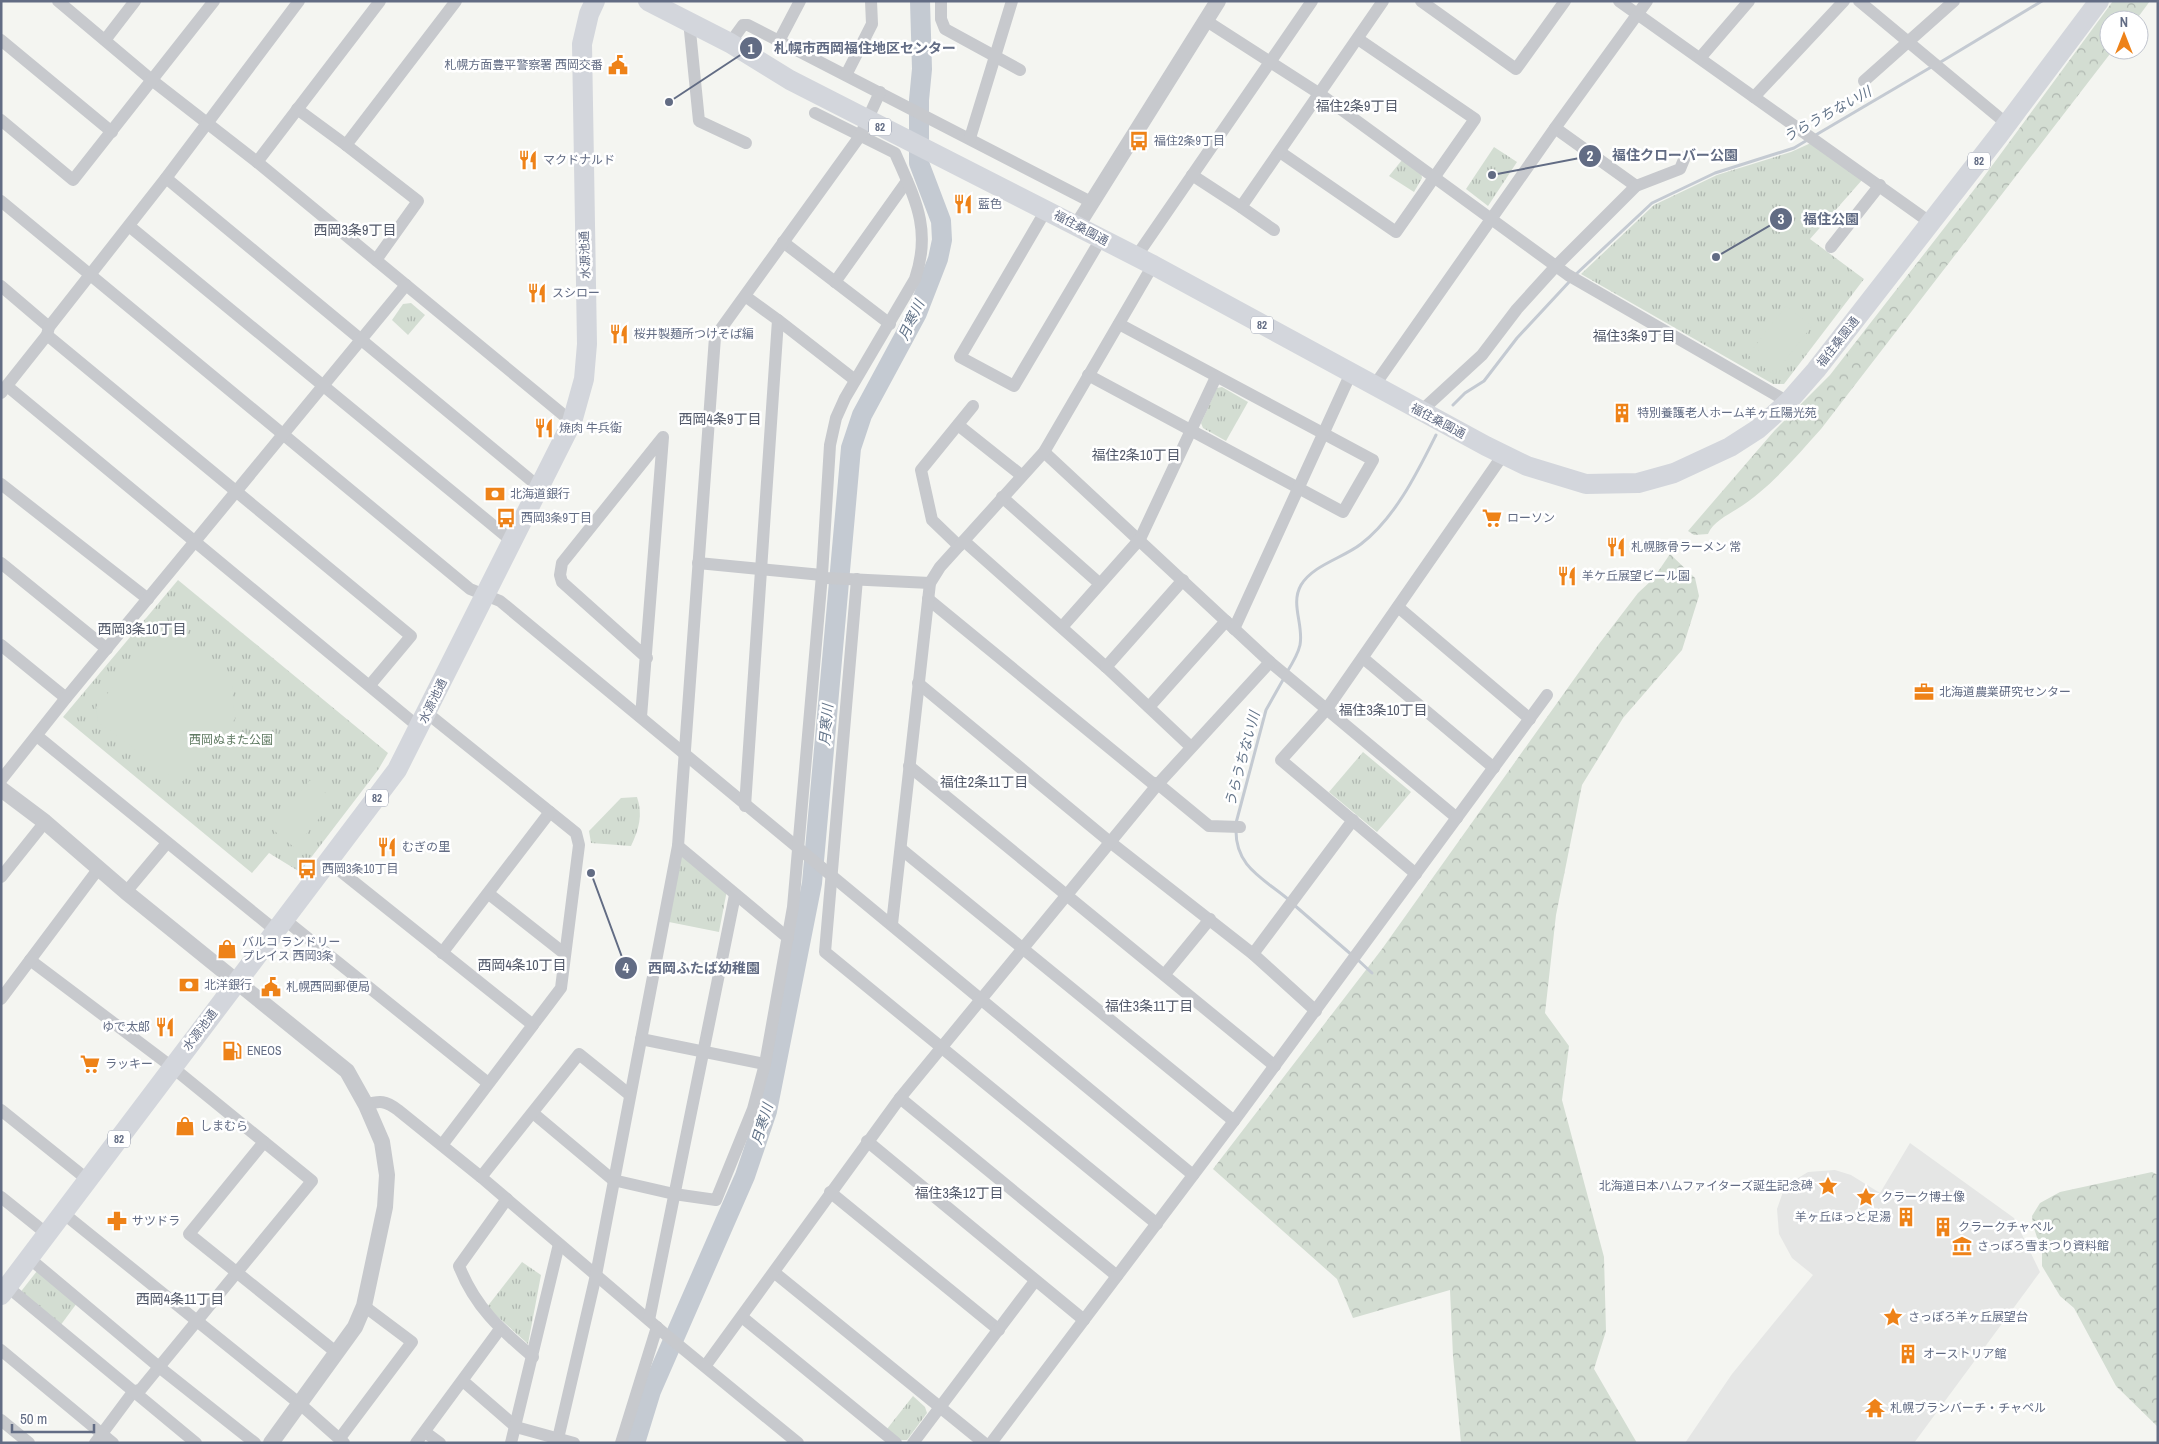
<svg xmlns="http://www.w3.org/2000/svg" width="2159" height="1444" font-family="'Archivo Narrow','Noto Sans JP',sans-serif">
<defs>
<pattern id="grass-tufts" width="24" height="20" patternUnits="userSpaceOnUse" patternTransform="scale(1.25)"><rect width="24" height="20" fill="#d3ddd2"/><path d="M3 7l-1-3M5 7V3M7 7l1-3M15 17l-1-3M17 17v-4M19 17l1-3" fill="none" stroke="#afb7b0"/></pattern>
<pattern id="forest-crowns" width="20" height="18" patternUnits="userSpaceOnUse" patternTransform="scale(1.25)"><rect width="20" height="18" fill="#d3ddd2"/><path d="M2 6a3 3 0 1 1 6 0M12 15a3 3 0 1 1 6 0" fill="none" stroke="#afb7b0"/></pattern>
</defs>
<rect width="100%" height="100%" fill="#f4f5f1"/>
<polygon fill="#e5e6e5" points="1910,1143 2014,1218 2040,1272 1914,1443 1685,1443 1732,1374 1813,1275 1792,1258 1779,1234 1777,1209 1785,1186 1808,1172 1835,1170 1851,1175 1880,1193"/>
<g fill="url(#grass-tufts)">
<polygon points="1813,142 1862,180 1810,239 1864,279 1784,384 1773,384 1581,274 1654,205 1717,175 1791,152"/>
<polygon points="1494,147 1517,162 1488,206 1466,189"/>
<polygon points="1402,160 1421,172 1422,178 1414,192 1389,176"/>
<polygon points="411,303 425,315 408,335 392,320 403,304"/>
<polygon points="1222,387 1248,402 1226,441 1203,428 1201,423 1217,388"/>
<polygon points="178,580 388,753 378,770 300,872 269,853 252,873 63,717"/>
<polygon points="1363,752 1411,792 1377,832 1329,792"/>
<path d="M637,797C643,815 639,829 631,846L591,843L589,831L621,798Z"/>
<polygon points="680,850 727,890 719,932 669,922"/>
<polygon points="522,1262 541,1275 528,1344 487,1307"/>
<polygon points="37,1271 77,1303 60,1326 19,1294"/>
<polygon points="913,1396 925,1407 927,1413 907,1440 901,1440 887,1429"/>
</g>
<g fill="url(#forest-crowns)">
<path d="M2113,1H2150L2136,20H2109V50H2113L1821,429C1795,458 1770,488 1737,509C1726,516 1713,522 1708,534L1694,535L1688,531L1775,430L1830,375L1980,182Z"/>
<polygon points="1670,554 1695,578 1699,596 1682,650 1623,718 1582,785 1556,915 1545,1013 1569,1046 1562,1100 1604,1257 1606,1331 1594,1369 1637,1443 1461,1443 1453,1356 1450,1290 1353,1318 1337,1279 1213,1169 1382,949 1599,644 1638,593 1653,579"/>
<polygon points="2152,1172 2158,1175 2158,1427 2116,1386 2074,1308 2060,1296 2042,1266 2042,1253 2033,1225 2032,1216 2040,1203 2060,1192"/>
</g>
<g fill="#d3ddd2">
<polygon points="1786,306 1812,326 1774,375 1748,355"/>
<polygon points="170,634 232,686 235,719 181,783 98,722 96,707 155,637 161,642"/>
<polygon points="310,780 334,800 295,848 271,828"/>
</g>
<g fill="none" stroke-linecap="round" stroke-linejoin="round">
<g stroke="#c4cad2" stroke-width="3">
<polyline points="1939,63 2042,1"/>
<polyline points="1814,136 1933,66"/>
<polyline points="1574,276 1652,203 1715,173 1794,148 1809,139"/>
<polyline points="1453,405 1465,393 1484,381 1517,338 1570,281"/>
<path d="M1287,672C1292,664 1298,654 1300,645C1304,625 1290,604 1301,585C1313,565 1343,558 1361,544C1395,518 1417,473 1436,435"/>
<polyline points="1236,823 1266,710 1284,678"/>
<path d="M1236,829C1235,867 1263,878 1289,900"/>
<polyline points="1293,904 1353,956"/>
<polyline points="1358,960 1372,973"/>
</g>
<polyline stroke="#c4cad2" stroke-width="20" points="635,1443 651,1391 745,1176 767,1111 812,883 851,448 862,415 917,313 938,259 942,240 941,221 919,163 919,100 922,69 920,1"/>
<g stroke="#c7c9cd" stroke-width="12">
<polyline points="58,1 153,81 257,162 572,422"/>
<polyline points="941,1 941,19 945,29 1020,70"/>
<polyline points="1421,1 1516,69 1565,1"/>
<polyline points="1619,1 1931,223"/>
<polyline points="1859,1 2007,124"/>
<polyline points="1205,20 1320,94 1568,275 1788,402"/>
<polyline points="689,21 699,121 746,143"/>
<polyline points="1,40 112,132"/>
<polyline points="105,40 135,1"/>
<polyline points="779,41 800,1"/>
<polyline points="730,43 743,25 748,25 1093,203"/>
<polyline points="1700,58 1749,1"/>
<polyline points="846,75 872,24 871,1"/>
<polyline points="1864,81 1954,1"/>
<polyline points="1754,97 1844,1"/>
<polyline points="297,109 346,145"/>
<polyline points="1,120 73,180 214,1"/>
<polyline points="1555,128 1636,186"/>
<polyline points="970,138 1012,1"/>
<polyline points="1280,152 1396,232 1475,119 1358,39"/>
<polyline points="257,162 380,1"/>
<polyline points="1192,175 1241,207 1383,1"/>
<polyline points="166,178 539,487"/>
<polyline points="1,201 470,589 500,601 1193,1175"/>
<polyline points="1241,207 1274,230"/>
<polyline points="1046,210 960,357 1014,386 1101,239"/>
<polyline points="129,226 512,541"/>
<polyline points="783,242 890,324"/>
<polyline points="1831,247 1880,185"/>
<polyline points="1136,257 1312,1"/>
<polyline points="376,260 418,201 346,145 456,1"/>
<polyline points="835,282 907,181"/>
<polyline points="1,286 49,327"/>
<polyline points="745,296 778,320 745,806"/>
<polyline points="778,320 855,380"/>
<polyline points="47,335 411,636 370,685"/>
<polyline points="1088,375 1343,512 1373,460 1119,324"/>
<polyline points="7,386 420,728"/>
<polyline points="1374,386 1555,128 1647,1"/>
<polyline points="1,393 47,335 49,327 166,178 299,1"/>
<polyline points="1420,412 1482,355 1517,309 1556,266 1636,186 1680,169 1685,157"/>
<polyline points="958,425 1021,475"/>
<polyline points="1044,452 1270,662 1457,818"/>
<polyline points="1,484 148,599"/>
<polyline points="1002,497 1099,583"/>
<polyline points="964,541 1106,667 1191,747"/>
<polyline points="959,546 932,520 921,470 973,406"/>
<polyline points="1,563 107,649"/>
<polyline points="698,563 822,575 826,578 930,583"/>
<polyline points="857,579 825,952 1157,1224"/>
<polyline points="928,599 1151,782 1158,784 1209,826 1240,827"/>
<polyline points="1398,607 1530,719"/>
<polyline points="1062,627 1140,539 1216,377"/>
<polyline points="1234,629 1351,373"/>
<polyline points="1,645 66,698"/>
<polyline points="1363,658 1494,768"/>
<polyline points="1106,667 1183,580"/>
<polyline points="918,683 1110,842 1253,954 1316,1011"/>
<polyline points="1149,707 1226,621"/>
<polyline points="427,713 576,833 579,845 561,988 533,1025"/>
<polyline points="641,717 663,437 562,563 560,575 562,582 647,658"/>
<polyline points="37,736 275,930"/>
<polyline points="909,766 1275,1066"/>
<polyline points="1,780 66,698 406,285"/>
<polyline points="678,846 788,938"/>
<polyline points="901,849 1234,1121"/>
<polyline points="329,862 533,1025 442,1145"/>
<polyline points="1416,874 1281,760 1326,710 1503,455"/>
<polyline points="1,877 45,822"/>
<polyline points="126,892 167,843"/>
<polyline points="489,894 565,954"/>
<polyline points="284,919 488,1083"/>
<polyline points="892,924 930,583 940,567 1044,452 1153,265"/>
<polyline points="442,953 550,812"/>
<polyline points="1253,954 1353,820"/>
<polyline points="30,960 172,1067 312,1181 159,1367 141,1389 133,1392 95,1443"/>
<polyline points="1165,974 1210,919"/>
<polyline points="1,999 99,868"/>
<polyline points="641,1039 765,1064"/>
<polyline points="900,1098 1117,1276"/>
<path d="M366,1105C380,1100 386,1101 398,1110L481,1177L665,1334L798,1443"/>
<polyline points="1,1110 88,1180"/>
<path d="M533,1113L613,1180L674,1194L716,1200L753,1109L765,1064L793,907L822,575L830,445L836,418L845,398L915,279C932,229 915,199 895,153L815,113"/>
<polyline points="867,1141 1084,1320"/>
<polyline points="264,1142 189,1234 337,1353"/>
<polyline points="481,1177 579,1054 630,1095"/>
<polyline points="830,1192 999,1330"/>
<polyline points="1,1197 47,1234"/>
<path d="M507,1199L459,1266C475,1307 500,1329 533,1357"/>
<polyline points="63,1213 300,1404 344,1443"/>
<polyline points="29,1258 159,1367 255,1443"/>
<polyline points="775,1273 984,1443"/>
<polyline points="3,1283 196,1443"/>
<polyline points="742,1317 896,1443"/>
<polyline points="649,1320 735,895"/>
<polyline points="1,1350 113,1443"/>
<polyline points="706,1365 900,1098 1158,784 1270,662"/>
<polyline points="463,1381 516,1427 574,1443"/>
<polyline points="1,1420 29,1443"/>
<polyline points="425,1432 440,1443"/>
<polyline points="340,1438 412,1342 364,1306"/>
<polyline points="416,1443 500,1329"/>
<polyline points="511,1443 559,1244"/>
<polyline points="557,1443 596,1275 678,846 715,337 860,136 880,92"/>
<polyline points="621,1443 657,1327"/>
<polyline points="913,1443 1035,1281"/>
<polyline points="991,1443 1234,1121 1547,695"/>
</g>
<g stroke="#c7c9cd" stroke-width="16">
<polyline points="1077,226 1218,1"/>
<polyline points="1,789 45,822 126,892 347,1071 366,1105 382,1142 387,1175 385,1207 364,1306 355,1327 271,1443"/>
</g>
<g stroke="#d3d6dc" stroke-width="20">
<polyline points="648,1 730,43 790,80 1153,265 1486,446 1527,466 1586,484 1638,483 1674,473 1730,447 1758,429 1788,402 1816,370 1998,136 2099,1"/>
<polyline points="1,1295 397,770 572,422 584,379 587,344 582,44 589,14 595,1"/>
</g>
</g>
<defs>
<symbol id="civic-bare" viewBox="-9 -9 18 18"><path d="M-.6-6.5H3V-4.5H.6V-3L4-1V1h2V6H-6V1h2V-1L-.6-3ZM-1.2 2.5V6h2.4V2.5Z" fill="#ee8218" stroke="#fff" stroke-width="2.5" paint-order="stroke"/></symbol>
<symbol id="bus-bare" viewBox="-9 -9 18 18"><path d="M-5-6H5V4H4V6H2V4H-2V6H-4V4H-5ZM-3.5-4V0h7V-4ZM-3.5 1.2v1.5H-2V1.2ZM2 1.2v1.5H3.5V1.2Z" fill="#ee8218" stroke="#fff" stroke-width="2.5" paint-order="stroke"/></symbol>
<symbol id="restaurant-bare" viewBox="-9 -9 18 18"><path d="M-5-6h1v4h1v-4h1v4h1v-4h1v5L-1.5 .5V6h-2V.5L-5-1ZM5-6V6H3V1.5H1.5Q1.5-4 5-6Z" fill="#ee8218" stroke="#fff" stroke-width="2.5" paint-order="stroke"/></symbol>
<symbol id="building-bare" viewBox="-9 -9 18 18"><path d="M-4-6H4V6H1V3H-1V6H-4ZM-2.5-4.3h1.7v1.8h-1.7ZM.8-4.3h1.7v1.8H.8ZM-2.5-1h1.7V.8h-1.7ZM.8-1h1.7V.8H.8Z" fill="#ee8218" stroke="#fff" stroke-width="2.5" paint-order="stroke"/></symbol>
<symbol id="bank-bare" viewBox="-9 -9 18 18"><path d="M-6-4H6V4H-6ZM0-2.3a2.3 2.3 0 1 0 0 4.6a2.3 2.3 0 1 0 0-4.6Z" fill="#ee8218" stroke="#fff" stroke-width="2.5" paint-order="stroke"/></symbol>
<symbol id="supermarket-bare" viewBox="-9 -9 18 18"><path d="M-6-5.5h2.5l.6 2H6L4.5 2H-2.5L-4.4-4H-6ZM-1.5 3.2a1.3 1.3 0 1 0 .1 0ZM3 3.2a1.3 1.3 0 1 0 .1 0Z" fill="#ee8218" stroke="#fff" stroke-width="2.5" paint-order="stroke"/></symbol>
<symbol id="office-bare" viewBox="-9 -9 18 18"><path d="M-6-3h4V-5.5h4V-3h4V5H-6ZM-1-4.5V-3h2v-1.5ZM-6 0V1H6V0Z" fill="#ee8218" stroke="#fff" stroke-width="2.5" paint-order="stroke"/></symbol>
<symbol id="shop-bare" viewBox="-9 -9 18 18"><path d="M-5-2.5h2.3a2.7 3.5 0 0 1 5.4 0H5L5.5 6h-11ZM-1.5-2.5h3a1.5 2.3 0 0 0-3 0Z" fill="#ee8218" stroke="#fff" stroke-width="2.5" paint-order="stroke"/></symbol>
<symbol id="fuel-bare" viewBox="-9 -9 18 18"><path d="M-5.5-6h7V0h2V4h1.3V-2.5L3-4.5l.8-.8L6-3V5H2.5V1h-1V6h-7ZM-4.2-4.7v3.2H.2V-4.7Z" fill="#ee8218" stroke="#fff" stroke-width="2.5" paint-order="stroke"/></symbol>
<symbol id="sight-bare" viewBox="-9 -9 18 18"><path d="M0-6L1.8-2.2L6-1.7L2.9 1.2L3.7 5.4L0 3.3L-3.7 5.4L-2.9 1.2L-6-1.7L-1.8-2.2Z" fill="#ee8218" stroke="#fff" stroke-width="2.5" paint-order="stroke"/></symbol>
<symbol id="pharmacy-bare" viewBox="-9 -9 18 18"><path d="M-2-6h4v4h4v4h-4v4h-4v-4h-4v-4h4Z" fill="#ee8218" stroke="#fff" stroke-width="2.5" paint-order="stroke"/></symbol>
<symbol id="museum-bare" viewBox="-9 -9 18 18"><path d="M0-6L6-3V-2H-6V-3ZM-5-1h2V3h-2ZM-1-1h2V3h-2ZM3-1h2V3H3ZM-6 4H6V6H-6Z" fill="#ee8218" stroke="#fff" stroke-width="2.5" paint-order="stroke"/></symbol>
<symbol id="temple-bare" viewBox="-9 -9 18 18"><path d="M0-6L5-2H3V0L6.5 2.5H4V6H1.5V3h-3V6H-4V2.5H-6.5L-3 0V-2H-5Z" fill="#ee8218" stroke="#fff" stroke-width="2.5" paint-order="stroke"/></symbol>
</defs>
<g fill-rule="evenodd">
<use href="#civic-bare" x="604" y="51" width="28" height="28"/>
<use href="#bus-bare" x="1125" y="127" width="28" height="28"/>
<use href="#restaurant-bare" x="514" y="146" width="28" height="28"/>
<use href="#restaurant-bare" x="949" y="190" width="28" height="28"/>
<use href="#restaurant-bare" x="523" y="279" width="28" height="28"/>
<use href="#restaurant-bare" x="605" y="320" width="28" height="28"/>
<use href="#building-bare" x="1608" y="399" width="28" height="28"/>
<use href="#restaurant-bare" x="530" y="414" width="28" height="28"/>
<use href="#bank-bare" x="481" y="480" width="28" height="28"/>
<use href="#bus-bare" x="492" y="504" width="28" height="28"/>
<use href="#supermarket-bare" x="1478" y="504" width="28" height="28"/>
<use href="#restaurant-bare" x="1602" y="533" width="28" height="28"/>
<use href="#restaurant-bare" x="1553" y="562" width="28" height="28"/>
<use href="#office-bare" x="1910" y="678" width="28" height="28"/>
<use href="#restaurant-bare" x="373" y="833" width="28" height="28"/>
<use href="#bus-bare" x="293" y="855" width="28" height="28"/>
<use href="#shop-bare" x="213" y="935" width="28" height="28"/>
<use href="#bank-bare" x="175" y="971" width="28" height="28"/>
<use href="#civic-bare" x="257" y="973" width="28" height="28"/>
<use href="#restaurant-bare" x="151" y="1013" width="28" height="28"/>
<use href="#fuel-bare" x="218" y="1037" width="28" height="28"/>
<use href="#supermarket-bare" x="76" y="1050" width="28" height="28"/>
<use href="#shop-bare" x="171" y="1112" width="28" height="28"/>
<use href="#sight-bare" x="1814" y="1172" width="28" height="28"/>
<use href="#sight-bare" x="1852" y="1183" width="28" height="28"/>
<use href="#building-bare" x="1892" y="1203" width="28" height="28"/>
<use href="#pharmacy-bare" x="103" y="1207" width="28" height="28"/>
<use href="#building-bare" x="1929" y="1213" width="28" height="28"/>
<use href="#museum-bare" x="1948" y="1232" width="28" height="28"/>
<use href="#sight-bare" x="1879" y="1303" width="28" height="28"/>
<use href="#building-bare" x="1894" y="1340" width="28" height="28"/>
<use href="#temple-bare" x="1861" y="1394" width="28" height="28"/>
</g>
<g text-anchor="middle" stroke-width="5" stroke-linejoin="round" paint-order="stroke">
<g fill="#fff" stroke="#9198a9" stroke-width="1">
<rect x="869" y="118.5" width="22" height="17" rx="4"/>
<rect x="1968" y="152.5" width="22" height="17" rx="4"/>
<rect x="1251" y="316.5" width="22" height="17" rx="4"/>
<rect x="366" y="789.5" width="22" height="17" rx="4"/>
<rect x="108" y="1130.5" width="22" height="17" rx="4"/>
</g>
<g font-size="11" font-weight="bold" fill="#626c84">
<text x="880" y="131">82</text>
<text x="1979" y="165">82</text>
<text x="1262" y="329">82</text>
<text x="377" y="802">82</text>
<text x="119" y="1143">82</text>
</g>
<g font-size="12" fill="#626c84" stroke="#fff" text-anchor="start">
<text x="603" y="69" text-anchor="end">札幌方面豊平警察署 西岡交番</text>
<text x="1154" y="145">福住2条9丁目</text>
<text x="543" y="164">マクドナルド</text>
<text x="978" y="208">藍色</text>
<text x="552" y="297">スシロー</text>
<text x="634" y="338">桜井製麺所つけそば編</text>
<text x="1637" y="417">特別養護老人ホーム羊ヶ丘陽光苑</text>
<text x="559" y="432">焼肉 牛兵衛</text>
<text x="510" y="498">北海道銀行</text>
<text x="521" y="522">西岡3条9丁目</text>
<text x="1507" y="522">ローソン</text>
<text x="1631" y="551">札幌豚骨ラーメン 常</text>
<text x="1582" y="580">羊ケ丘展望ビール園</text>
<text x="1939" y="696">北海道農業研究センター</text>
<text x="402" y="851">むぎの里</text>
<text x="322" y="873">西岡3条10丁目</text>
<text x="242" y="946">バルコ ランドリー<tspan x="242" dy="14">プレイス 西岡3条</tspan></text>
<text x="204" y="989">北洋銀行</text>
<text x="286" y="991">札幌西岡郵便局</text>
<text x="150" y="1031" text-anchor="end">ゆで太郎</text>
<text x="247" y="1055">ENEOS</text>
<text x="105" y="1068">ラッキー</text>
<text x="200" y="1130">しまむら</text>
<text x="1813" y="1190" text-anchor="end">北海道日本ハムファイターズ誕生記念碑</text>
<text x="1881" y="1201">クラーク博士像</text>
<text x="1891" y="1221" text-anchor="end">羊ヶ丘ほっと足湯</text>
<text x="132" y="1225">サツドラ</text>
<text x="1958" y="1231">クラークチャペル</text>
<text x="1977" y="1250">さっぽろ雪まつり資料館</text>
<text x="1908" y="1321">さっぽろ羊ヶ丘展望台</text>
<text x="1923" y="1358">オーストリア館</text>
<text x="1890" y="1412">札幌ブランバーチ・チャペル</text>
</g>
<g font-size="12" fill="#626c84" stroke="#fff">
<text transform="translate(1081 228) rotate(28)" y="4">福住桑園通</text>
<text transform="translate(585 255) rotate(-92)" y="4">水源池通</text>
<text transform="translate(1838 342) rotate(-52)" y="4">福住桑園通</text>
<text transform="translate(1438 421) rotate(28)" y="4">福住桑園通</text>
<text transform="translate(433 701) rotate(-64)" y="4">水源池通</text>
<text transform="translate(200 1030) rotate(-53)" y="4">水源池通</text>
</g>
<g font-size="12" fill="#617b63" stroke="#fff">
<text x="231" y="744">西岡ぬまた公園</text>
</g>
<g font-size="14" fill="#515869" stroke="#fff">
<text x="1357" y="111">福住2条9丁目</text>
<text x="355" y="235">西岡3条9丁目</text>
<text x="1634" y="341">福住3条9丁目</text>
<text x="720" y="424">西岡4条9丁目</text>
<text x="1136" y="460">福住2条10丁目</text>
<text x="142" y="634">西岡3条10丁目</text>
<text x="1383" y="715">福住3条10丁目</text>
<text x="984" y="787">福住2条11丁目</text>
<text x="522" y="970">西岡4条10丁目</text>
<text x="1149" y="1011">福住3条11丁目</text>
<text x="959" y="1198">福住3条12丁目</text>
<text x="180" y="1304">西岡4条11丁目</text>
</g>
<g font-size="14" font-style="italic" fill="#637489" stroke="#fff">
<text transform="translate(1827 114) rotate(-29)" y="5">うらうちない川</text>
<text transform="translate(911 320) rotate(-65)" y="5">月寒川</text>
<text transform="translate(826 725) rotate(-85)" y="5">月寒川</text>
<text transform="translate(1242 759) rotate(-75)" y="5">うらうちない川</text>
<text transform="translate(762 1124) rotate(-73)" y="5">月寒川</text>
</g>
</g>
<path fill="none" stroke="#626c84" stroke-width="2" d="M669 102L751 48M1492 175L1590 156M1716 257L1781 219M591 873L626 968"/>
<g fill="#626c84" stroke="#fff" stroke-width="2">
<circle cx="669" cy="102" r="5"/>
<circle cx="1492" cy="175" r="5"/>
<circle cx="1716" cy="257" r="5"/>
<circle cx="591" cy="873" r="5"/>
<circle cx="751" cy="48" r="12"/>
<circle cx="1590" cy="156" r="12"/>
<circle cx="1781" cy="219" r="12"/>
<circle cx="626" cy="968" r="12"/>
</g>
<g font-size="15" text-anchor="middle" font-weight="bold" fill="#fff">
<text x="751" y="54">1</text>
<text x="1590" y="161">2</text>
<text x="1781" y="224">3</text>
<text x="626" y="973">4</text>
</g>
<g font-size="14" text-anchor="middle" font-weight="bold" fill="#626c84" stroke="#fff" stroke-width="5" stroke-linejoin="round" paint-order="stroke">
<text x="865" y="53">札幌市西岡福住地区センター</text>
<text x="1675" y="160">福住クローバー公園</text>
<text x="1831" y="224">福住公園</text>
<text x="704" y="973">西岡ふたば幼稚園</text>
</g>
<rect width="2159" height="1444" fill="none" stroke="#626c84" stroke-width="5"/>
<g transform="translate(2124 35)"><circle r="24" fill="#ffffff" stroke="#c0c4ce"/>
<path d="M0-4L9 19L0 12L-9 19Z" fill="#ee8218"/>
<text y="-8" font-size="14" font-weight="bold" text-anchor="middle" fill="#626c84">N</text>
</g>
<path d="M12 1424v8h82v-8" fill="none" stroke="#626c84" stroke-width="2.5"/>
<text x="20" y="1424" font-size="15" fill="#626c84" stroke="#ffffff" stroke-width="4" paint-order="stroke">50 m</text>
</svg>
